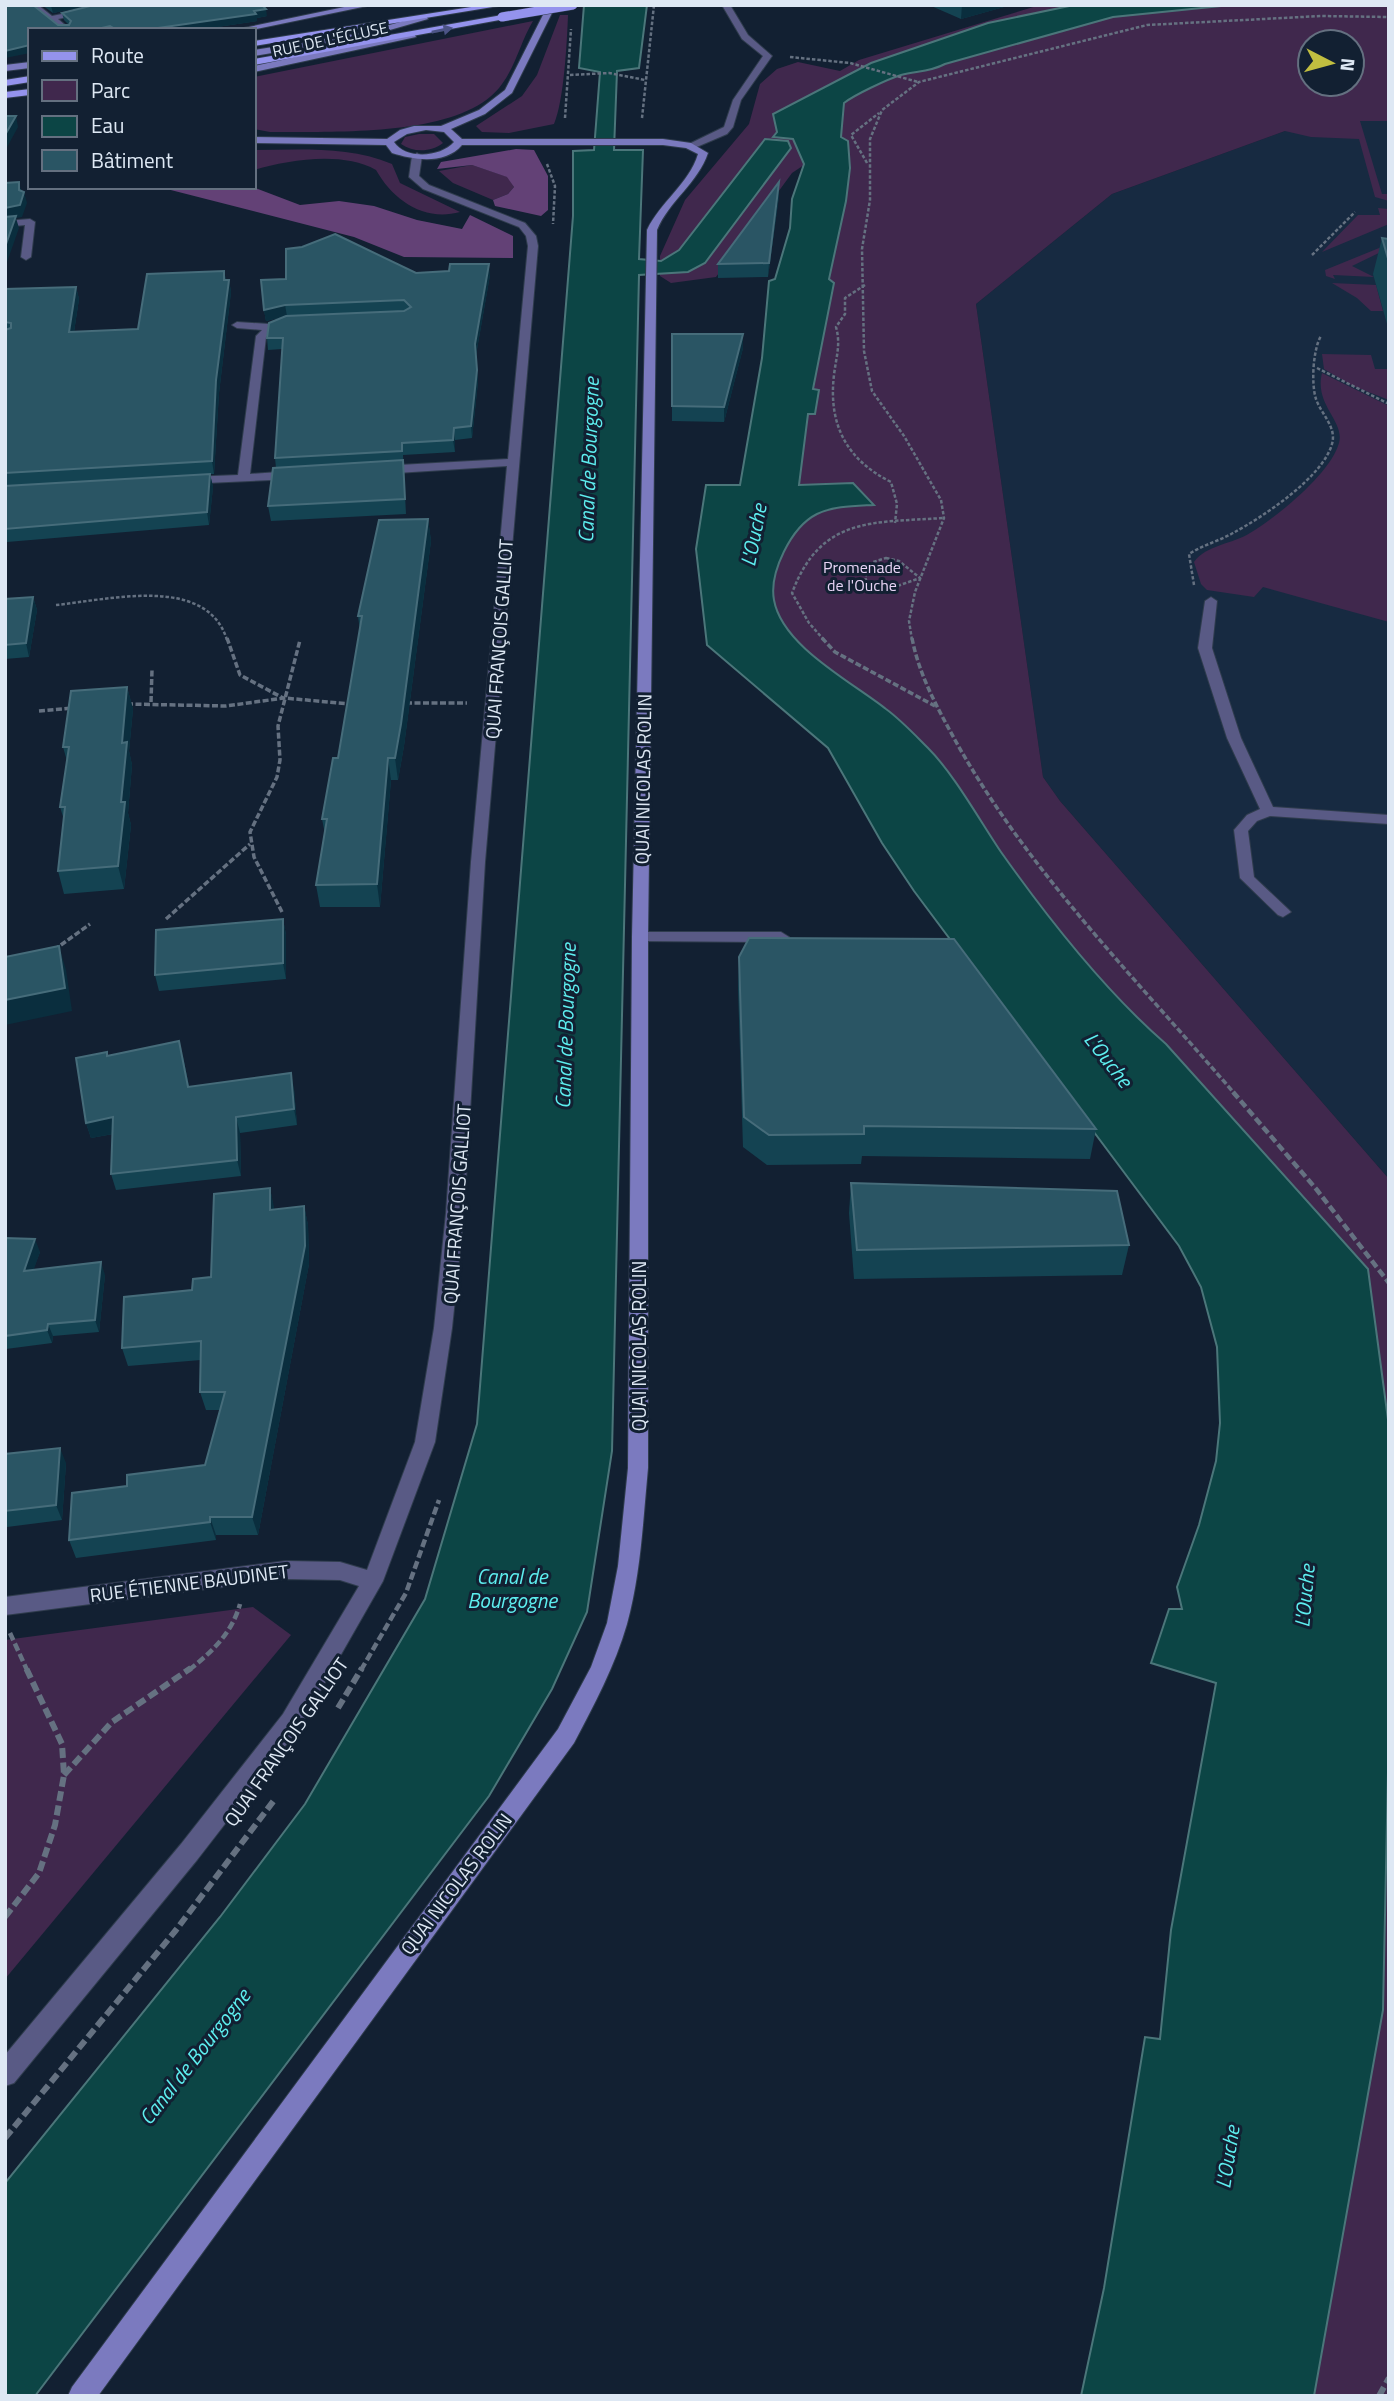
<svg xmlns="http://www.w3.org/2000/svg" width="1394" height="2401" font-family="'Titillium Web',sans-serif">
<rect width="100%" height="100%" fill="#122032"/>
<polygon fill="#172a41" points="1389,104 1389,1179 1060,801 1043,777 976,304 1112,194 1340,111"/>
<g fill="#40284d" fill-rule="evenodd">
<path d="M1040,5H1389V121H1360L1382,194H1389V201L1375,197L1359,139L1311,137L1285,131L1112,194L976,304L1043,777L1060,801L1389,1179V2396H1081L1104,2288L1145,2037L1160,2039L1171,1930L1216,1683L1151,1663L1169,1609H1182L1177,1587L1199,1525L1216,1461L1220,1423L1217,1347L1201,1287L1179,1246L914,891L882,843L828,748L707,645L696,549L706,485H740L762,358L769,281L775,279L790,228L792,199L804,165L792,173L716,277L671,283L660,276V256L685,200L749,124L760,84L777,69L798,62L840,71L859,60ZM1310,42H1352V84H1310Z"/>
<path d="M560,15H568C567,42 564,101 554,124L509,133L482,132L476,126L522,96L537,75Z"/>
<path d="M533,21C521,41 516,65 502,84C464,139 330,131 270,132L254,129V77Z"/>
<path d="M419,134H434L443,143C431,152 414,153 401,144L405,137Z"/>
<path d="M254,150C301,150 348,146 392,164L400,183L460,212C424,222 393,200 376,170C342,151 289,160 254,170Z"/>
<polygon points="472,165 508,177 514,187 508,194 493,200 453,183 439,171"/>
<polygon points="1378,208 1389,209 1389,224 1322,252 1358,215 1380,215"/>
<polygon points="1389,244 1385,250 1352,266 1374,277 1333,275 1335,279 1326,276 1325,270"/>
<polygon points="1332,283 1376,285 1383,311 1371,311 1357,298"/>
<polygon points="1322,354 1371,355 1375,369 1389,369 1389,400 1353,386 1324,369"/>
<path d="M1322,373L1389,406V622L1263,587L1254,597L1207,590L1201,584L1194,562C1206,545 1233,544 1250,533C1277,517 1331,473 1339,443C1345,421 1314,405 1322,373Z"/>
<polygon points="253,1607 291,1635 5,1979 5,1640"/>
</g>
<g fill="#634176">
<polygon points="516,149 534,150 548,176 548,210 541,216 495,206 493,200 508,194 514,187 507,177 472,165 437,169 441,162"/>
<polygon points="159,187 253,187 300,205 339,201 374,206 417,220 462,229 470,215 513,236 513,258 404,257 354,237"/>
</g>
<g fill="#0c4545" stroke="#4b767a" stroke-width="2">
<polygon points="584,5 647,5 639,68 617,71 614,150 643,150 639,259 661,261 679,250 765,139 788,141 791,148 705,263 688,272 639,275 612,1451 587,1612 552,1689 489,1796 35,2396 5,2396 5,2183 220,1917 305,1804 425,1599 477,1424 573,216 573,151 594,150 600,72 579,68"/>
<path d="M1074,5H1231L1113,17L945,64C930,72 917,71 901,75C888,79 854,95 844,103L841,137L848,141L850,168L846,201L829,279L834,283L813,389L819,390L815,414H808L799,485L853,483L874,505C856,506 833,506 817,514C791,527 769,573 774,600C782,646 852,682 886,709C901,720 915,735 928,748C954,774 980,821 1001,852C1047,917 1106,992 1166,1044L1368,1269L1389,1427V1725L1383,2010L1314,2396H1081L1104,2288L1145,2037L1160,2039L1171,1930L1216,1683L1151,1663L1169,1609H1182L1177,1587L1199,1525L1216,1461L1220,1423L1217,1347L1201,1287L1179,1246L914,891L882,843L828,748L707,645L696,549L706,485H740L762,358L769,281L775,279L790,228L792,199L804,164L793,139L773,137L777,132L773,114L871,63L988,23Z"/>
</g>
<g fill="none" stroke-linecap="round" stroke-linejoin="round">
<defs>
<g id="lane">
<polygon points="30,219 35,222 31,257 26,260 21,257 25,225 5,227 5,221"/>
<polygon points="1211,597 1217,601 1212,648 1241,738 1273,807 1389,815 1389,824 1270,816 1257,821 1248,831 1254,877 1288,909 1291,912 1283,917 1278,915 1240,878 1234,830 1247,815 1260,809 1227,738 1198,648 1205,601"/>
<polygon points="640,932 781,932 789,937 781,942 635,941 632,937"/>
</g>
<g id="street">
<polygon points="28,5 38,5 52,16 106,5 124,5 58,19 71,30 61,30"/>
<polygon points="722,5 730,5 748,35 772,56 741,100 733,127 727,134 692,149 689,148 689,144 724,127 733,100 763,56 742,39"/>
<polygon points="417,153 422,156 419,176 429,185 525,223 536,236 538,246 485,862 464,1213 452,1328 435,1442 383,1581 299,1728 197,1860 14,2083 5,2086 5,2055 181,1844 283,1714 359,1586 340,1580 286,1579 5,1615 5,1597 286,1561 340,1562 367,1570 415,1442 434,1328 446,1213 471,862 507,466 381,474 375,470 381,466 508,459 528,246 526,236 519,227 423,189 409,177 412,156"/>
<polygon points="291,319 295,320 295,324 278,327 266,337 250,474 294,471 300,475 294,479 185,484 185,478 189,477 238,475 256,336 262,330 237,328 232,325 237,322 269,324"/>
</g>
<g id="secondary">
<polygon points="354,5 372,5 252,30 234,30"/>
<path d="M548,5H556L512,93L485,114L451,129L462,139H663L691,143L708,153C698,183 669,201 657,230L648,937V1468C643,1520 641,1573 627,1624C615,1666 594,1705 574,1743L98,2396H68L72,2387L558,1729L591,1667L607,1623L618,1566L628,1468L632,937L647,230C660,202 689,184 698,154L686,148L663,145H462C445,165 414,160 392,153L386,145L254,143V137L387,139L400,130L414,126H441L479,110L505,90ZM426,130L444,132L454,142C441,157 406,160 394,142L407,134Z"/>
<polygon points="425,15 428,19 362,38 254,56 254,50 361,33"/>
<polygon points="413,32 416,37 254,72 254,66"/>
<polygon points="30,62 30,68 5,71 5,65"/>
</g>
<g id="primary">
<polygon points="484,5 505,5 254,46 254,41"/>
<polygon points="502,15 505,19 254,65 254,59"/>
<polygon points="30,76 30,82 5,86 5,80"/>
<polygon points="30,89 30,95 5,98 5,92"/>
</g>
</defs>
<use href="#lane" stroke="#2f3c4d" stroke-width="2"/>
<use href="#street" stroke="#2f3c4d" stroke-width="2"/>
<use href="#secondary" stroke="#2f3c4d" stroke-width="2"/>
<use href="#primary" stroke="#2f3c4d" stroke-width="2"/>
<g stroke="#657181" stroke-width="2.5" stroke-dasharray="3.5 2" stroke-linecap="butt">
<polyline points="790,57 850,63 918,82"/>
<polyline points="570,75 609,73 645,80"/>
<polyline points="565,118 571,29"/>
<polyline points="642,118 654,5"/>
<polyline points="867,163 851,135 879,113"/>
<polyline points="547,164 555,186 553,224"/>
<polyline points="1312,255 1355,212"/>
<path d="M865,285L845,298V314L836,327C841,345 836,357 834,375C828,425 847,460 891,482L897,504L895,523"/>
<polyline points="1317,368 1389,404"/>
<polygon points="886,558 899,561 920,578 886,590 868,585 865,577 873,562"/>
<path d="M1194,585L1189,554C1203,545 1219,541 1233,533C1263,517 1323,477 1332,444C1337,427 1321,414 1316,399C1311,384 1313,349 1321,336"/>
<path d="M56,605C108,600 207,574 227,640"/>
<path d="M824,640L809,623L792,593C821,516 872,523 943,518"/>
<polyline points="912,640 909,621 915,592 944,518 941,500 904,436 872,391 864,351 862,249 870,200 870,139 882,110 919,82 1147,25 1321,16 1389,17"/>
</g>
<g stroke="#657181" stroke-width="3.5" stroke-dasharray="6 2.5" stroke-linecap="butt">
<polyline points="227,638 240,675 283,698"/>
<polyline points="822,638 835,652 935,706"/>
<path d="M912,638C919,675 937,707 955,740C1028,871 1137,980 1234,1093"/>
<polyline points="151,702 152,670"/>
<polyline points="406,703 467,703"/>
<polyline points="127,704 226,706 284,698 351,704"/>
<polyline points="39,711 73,708"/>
<polyline points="282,912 254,857 250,832 277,777 280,760 278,726 300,640"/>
<polyline points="166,919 250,844"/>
<polyline points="54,950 90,924"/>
</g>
<g stroke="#657181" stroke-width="4.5" stroke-dasharray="8 3.5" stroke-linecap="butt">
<polyline points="1233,1092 1317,1190 1389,1283"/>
<polyline points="10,1633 27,1670"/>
<path d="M189,1670C212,1652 232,1633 240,1604"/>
<polyline points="361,1670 406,1593 439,1500"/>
</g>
<g stroke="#657181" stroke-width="6" stroke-dasharray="10 4.5" stroke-linecap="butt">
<polyline points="338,1708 362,1668"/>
<polyline points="64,1775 112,1722 191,1668"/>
<polyline points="5,1917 39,1873 55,1825 64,1775 62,1744 26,1668"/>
<polyline points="5,2138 176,1930 275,1799"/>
<polyline points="1379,2396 1389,2378"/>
</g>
<use href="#lane" fill="#595a85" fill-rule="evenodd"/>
<use href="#street" fill="#595a85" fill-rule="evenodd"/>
<use href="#secondary" fill="#7b7abf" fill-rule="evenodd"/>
<use href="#primary" fill="#9493ed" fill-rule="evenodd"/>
<defs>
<polyline id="primary-bridge" points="502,17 573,5"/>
</defs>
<use href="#primary-bridge" stroke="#2f3c4d" stroke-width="10" stroke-linecap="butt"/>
<use href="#primary-bridge" stroke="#9493ed" stroke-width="9"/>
</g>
<g fill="#144352">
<polygon points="42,5 92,5 53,13"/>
<polygon points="929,5 1011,5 961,19"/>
<polygon points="62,13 267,16 257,18 257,21 197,30 30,30 58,25 69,25 64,20"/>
<polygon points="779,182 779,196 768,277 718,278 718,264"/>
<polygon points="1382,238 1389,239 1389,331 1373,274"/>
<polygon points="224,271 226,280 229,280 231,292 219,393 214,474 210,474 213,487 209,525 7,542 5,554 5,289 76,287 79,299 74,332 138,329"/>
<polygon points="416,273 490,275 476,355 478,382 472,438 455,440 455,452 403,455 406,514 271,521 268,506 276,468 275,458 282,349 268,350 267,338 283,317 266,321 264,310"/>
<polygon points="672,334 743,348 724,422 672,421"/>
<polygon points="428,519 431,541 404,746 398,780 391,780 380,907 320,907 316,885 325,834 322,819 338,758 360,631 358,616"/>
<polygon points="33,597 37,610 29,657 5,659 5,599"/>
<polygon points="127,687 133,709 129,751 132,765 128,813 131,825 124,889 64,894 58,871 64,820 60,807 67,761 63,747"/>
<polygon points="283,919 286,935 286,979 159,991 155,975"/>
<polygon points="739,957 1096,1129 1090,1159 862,1156 861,1164 767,1165 743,1147 738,988"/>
<polygon points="108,1056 183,1057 189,1086 294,1089 297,1125 240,1133 241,1176 116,1190 111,1174 113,1134 91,1138 86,1123"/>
<polygon points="851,1183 1129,1245 1122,1275 854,1279 849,1213"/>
<polygon points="270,1188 274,1210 304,1206 308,1225 309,1264 258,1535 216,1535 216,1540 76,1558 69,1540 127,1486 205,1465 220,1410 206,1410 200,1392 201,1360 128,1366 122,1348 192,1290 211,1277"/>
<polygon points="5,1238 40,1252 33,1270 105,1275 99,1332 53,1336 52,1343 6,1349"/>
<polygon points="5,1454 66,1463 62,1520 7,1527 5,1523"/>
</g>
<g fill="#0a2e3e">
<polygon points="54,5 92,5 53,13 51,6"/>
<polygon points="962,5 1011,5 961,19"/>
<polygon points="266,9 267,16 257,18 257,21 197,30 144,30"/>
<polygon points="110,26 110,30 93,30"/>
<polygon points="30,45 30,53 5,58 5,51"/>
<polygon points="16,116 18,127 5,151 5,135"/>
<polygon points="19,182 22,194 24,192 27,203 22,217 16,218 19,228 5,268 5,208 19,190"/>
<polygon points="779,182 779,196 768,277 769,263"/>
<polygon points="489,264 490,275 476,355 478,382 472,438 471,426 475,344"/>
<polygon points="229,280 231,292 219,393 214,474 212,461 216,380"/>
<polygon points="76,287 79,299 72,345 69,332"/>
<polygon points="285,305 287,316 266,321 264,310"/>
<polygon points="743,334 743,348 724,422 724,407"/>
<polygon points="454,428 455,440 455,452 453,440"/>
<polygon points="210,474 213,487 209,525 207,512"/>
<polygon points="428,519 431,541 404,746 398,780 395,758"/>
<polygon points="5,535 7,542 5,554"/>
<polygon points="33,597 37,610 29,657 26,643"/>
<polygon points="127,687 133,709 129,751 132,765 128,813 131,825 124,889 118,866 122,743"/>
<polygon points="388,758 391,780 380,907 377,884"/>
<polygon points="283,919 286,935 286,979 283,963"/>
<polygon points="59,946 66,970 72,1011 5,1025 5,1000"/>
<polygon points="179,1041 183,1057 192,1102 188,1087"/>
<polygon points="291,1073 294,1089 297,1125 294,1109"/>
<polygon points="113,1117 118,1133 91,1138 86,1123"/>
<polygon points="236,1117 240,1133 241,1176 237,1160"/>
<polygon points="270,1188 274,1207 274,1229 270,1210"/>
<polygon points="304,1206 308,1225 309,1264 258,1535 252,1517"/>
<polygon points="35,1239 40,1252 29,1283 24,1271"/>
<polygon points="101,1262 105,1275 99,1332 95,1320"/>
<polygon points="48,1324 53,1336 52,1343 47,1330"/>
<polygon points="60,1448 66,1463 62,1520 56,1505"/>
<polygon points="210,1517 216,1535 216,1540 210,1522"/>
</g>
<g fill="#2a5564" stroke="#466c7a" stroke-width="2">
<polygon points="5,5 33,5 58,25 69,25 71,21 62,13 94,5 262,5 266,9 254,11 256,14 144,30 117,30 110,26 93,30 30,30 30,45 5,51"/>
<polygon points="5,116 16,116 5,135"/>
<polygon points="19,182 19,190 24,192 20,205 5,208 5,183"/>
<polygon points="779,182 769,263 718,264"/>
<polygon points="16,216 5,247 5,217"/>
<polygon points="335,234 416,273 449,271 450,264 489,264 475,344 477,370 471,426 454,428 453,440 402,443 402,451 275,458 283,338 267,338 269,323 286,316 404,311 411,307 404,300 285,305 264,310 261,280 286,279 286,249 302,247"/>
<polygon points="1382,238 1389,239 1389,262"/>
<polygon points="224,271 224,280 229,280 216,380 212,461 5,473 5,330 11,328 11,323 5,322 5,289 76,287 69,332 138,329 147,274"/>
<polygon points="672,334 743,334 724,407 672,406"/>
<polygon points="403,460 405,499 268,506 273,468"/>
<polygon points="210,474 207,512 5,529 5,486"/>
<polygon points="428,519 401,724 395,758 388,758 377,884 316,885 327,819 322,819 333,758 338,758 362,616 358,616 379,520"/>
<polygon points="33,597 26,643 5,645 5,599"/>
<polygon points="127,687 122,743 127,742 121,802 125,802 118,866 58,871 65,807 60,807 69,747 63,747 71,691"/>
<polygon points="283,919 283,963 155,975 156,930"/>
<polygon points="749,938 954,939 1096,1129 864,1126 864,1134 769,1135 744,1117 739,957"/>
<polygon points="59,946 65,988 5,1000 5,957"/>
<polygon points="179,1041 188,1087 291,1073 294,1109 236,1117 237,1160 111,1174 113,1117 86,1123 76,1058 107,1052 107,1056"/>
<polygon points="851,1183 1117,1191 1129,1245 857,1250"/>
<polygon points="270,1188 270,1210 304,1206 305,1246 252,1517 210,1517 210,1522 69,1540 72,1493 127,1486 127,1475 205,1465 225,1392 200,1392 201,1341 122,1348 124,1297 192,1290 193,1279 211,1277 214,1194"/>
<polygon points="5,1238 35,1239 24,1271 101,1262 95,1320 48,1324 47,1330 5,1336"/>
<polygon points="60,1448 56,1505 5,1511 5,1454"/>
</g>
<defs><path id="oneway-solid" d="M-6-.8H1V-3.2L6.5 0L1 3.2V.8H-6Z" transform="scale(1.75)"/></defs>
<use fill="#4c5486" href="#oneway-solid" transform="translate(442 30) rotate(-11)"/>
<g text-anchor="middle" stroke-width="6" stroke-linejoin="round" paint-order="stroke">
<g font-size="16" fill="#dee8f4" stroke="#122032">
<text transform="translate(330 39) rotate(-12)" y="6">RUE DE L'ÉCLUSE</text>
</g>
<g font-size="16" fill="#e8d4f5" stroke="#122032">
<text x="862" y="573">Promenade<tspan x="862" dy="18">de l'Ouche</tspan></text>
</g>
<g font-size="19" fill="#dee8f4" stroke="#122032">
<text transform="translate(499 639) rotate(-86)" y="7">QUAI FRANÇOIS GALLIOT</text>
<text transform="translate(643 779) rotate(-89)" y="7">QUAI NICOLAS ROLIN</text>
<text transform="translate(457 1204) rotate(-86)" y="7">QUAI FRANÇOIS GALLIOT</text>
<text transform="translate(639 1346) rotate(-90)" y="7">QUAI NICOLAS ROLIN</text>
<text transform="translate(189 1583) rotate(-7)" y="7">RUE ÉTIENNE BAUDINET</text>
<text transform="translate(286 1742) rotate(-55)" y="7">QUAI FRANÇOIS GALLIOT</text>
<text transform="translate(456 1884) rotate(-53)" y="7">QUAI NICOLAS ROLIN</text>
</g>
<g font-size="21" font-style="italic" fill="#5deeef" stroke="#122032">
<text transform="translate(589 460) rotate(-88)" y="7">Canal de Bourgogne</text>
<text transform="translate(754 535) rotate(-79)" y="7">L'Ouche</text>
<text transform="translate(566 1026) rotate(-88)" y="7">Canal de Bourgogne</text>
<text transform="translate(1108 1060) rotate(52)" y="7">L'Ouche</text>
<text x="512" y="1584">Canal de<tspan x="512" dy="24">Bourgogne</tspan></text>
<text transform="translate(1305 1596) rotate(-85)" y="7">L'Ouche</text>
<text transform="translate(195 2057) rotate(-52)" y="7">Canal de Bourgogne</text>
<text transform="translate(1228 2157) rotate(-81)" y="7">L'Ouche</text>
</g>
</g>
<rect width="1394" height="2401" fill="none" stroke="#dee8f4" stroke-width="14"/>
<rect x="28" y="28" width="228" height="161" fill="#122032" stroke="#647080" stroke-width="2"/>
<rect x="42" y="51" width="35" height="10" fill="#9493ed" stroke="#647080" stroke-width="2"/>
<text x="91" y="63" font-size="21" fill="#dee8f4">Route</text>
<rect x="42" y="80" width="35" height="21" fill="#40284d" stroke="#647080" stroke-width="2"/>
<text x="91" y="98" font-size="21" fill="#dee8f4">Parc</text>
<rect x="42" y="116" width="35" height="21" fill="#0c4545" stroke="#647080" stroke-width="2"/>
<text x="91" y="133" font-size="21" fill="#dee8f4">Eau</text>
<rect x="42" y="150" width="35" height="21" fill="#2a5564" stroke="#647080" stroke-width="2"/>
<text x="91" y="168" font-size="21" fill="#dee8f4">Bâtiment</text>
<g transform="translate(1331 63) rotate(96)"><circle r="33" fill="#122032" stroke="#647080" stroke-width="2"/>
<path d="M0-5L12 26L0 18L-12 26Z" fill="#c1be40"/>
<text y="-10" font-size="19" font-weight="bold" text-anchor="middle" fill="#dee8f4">N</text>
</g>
</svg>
